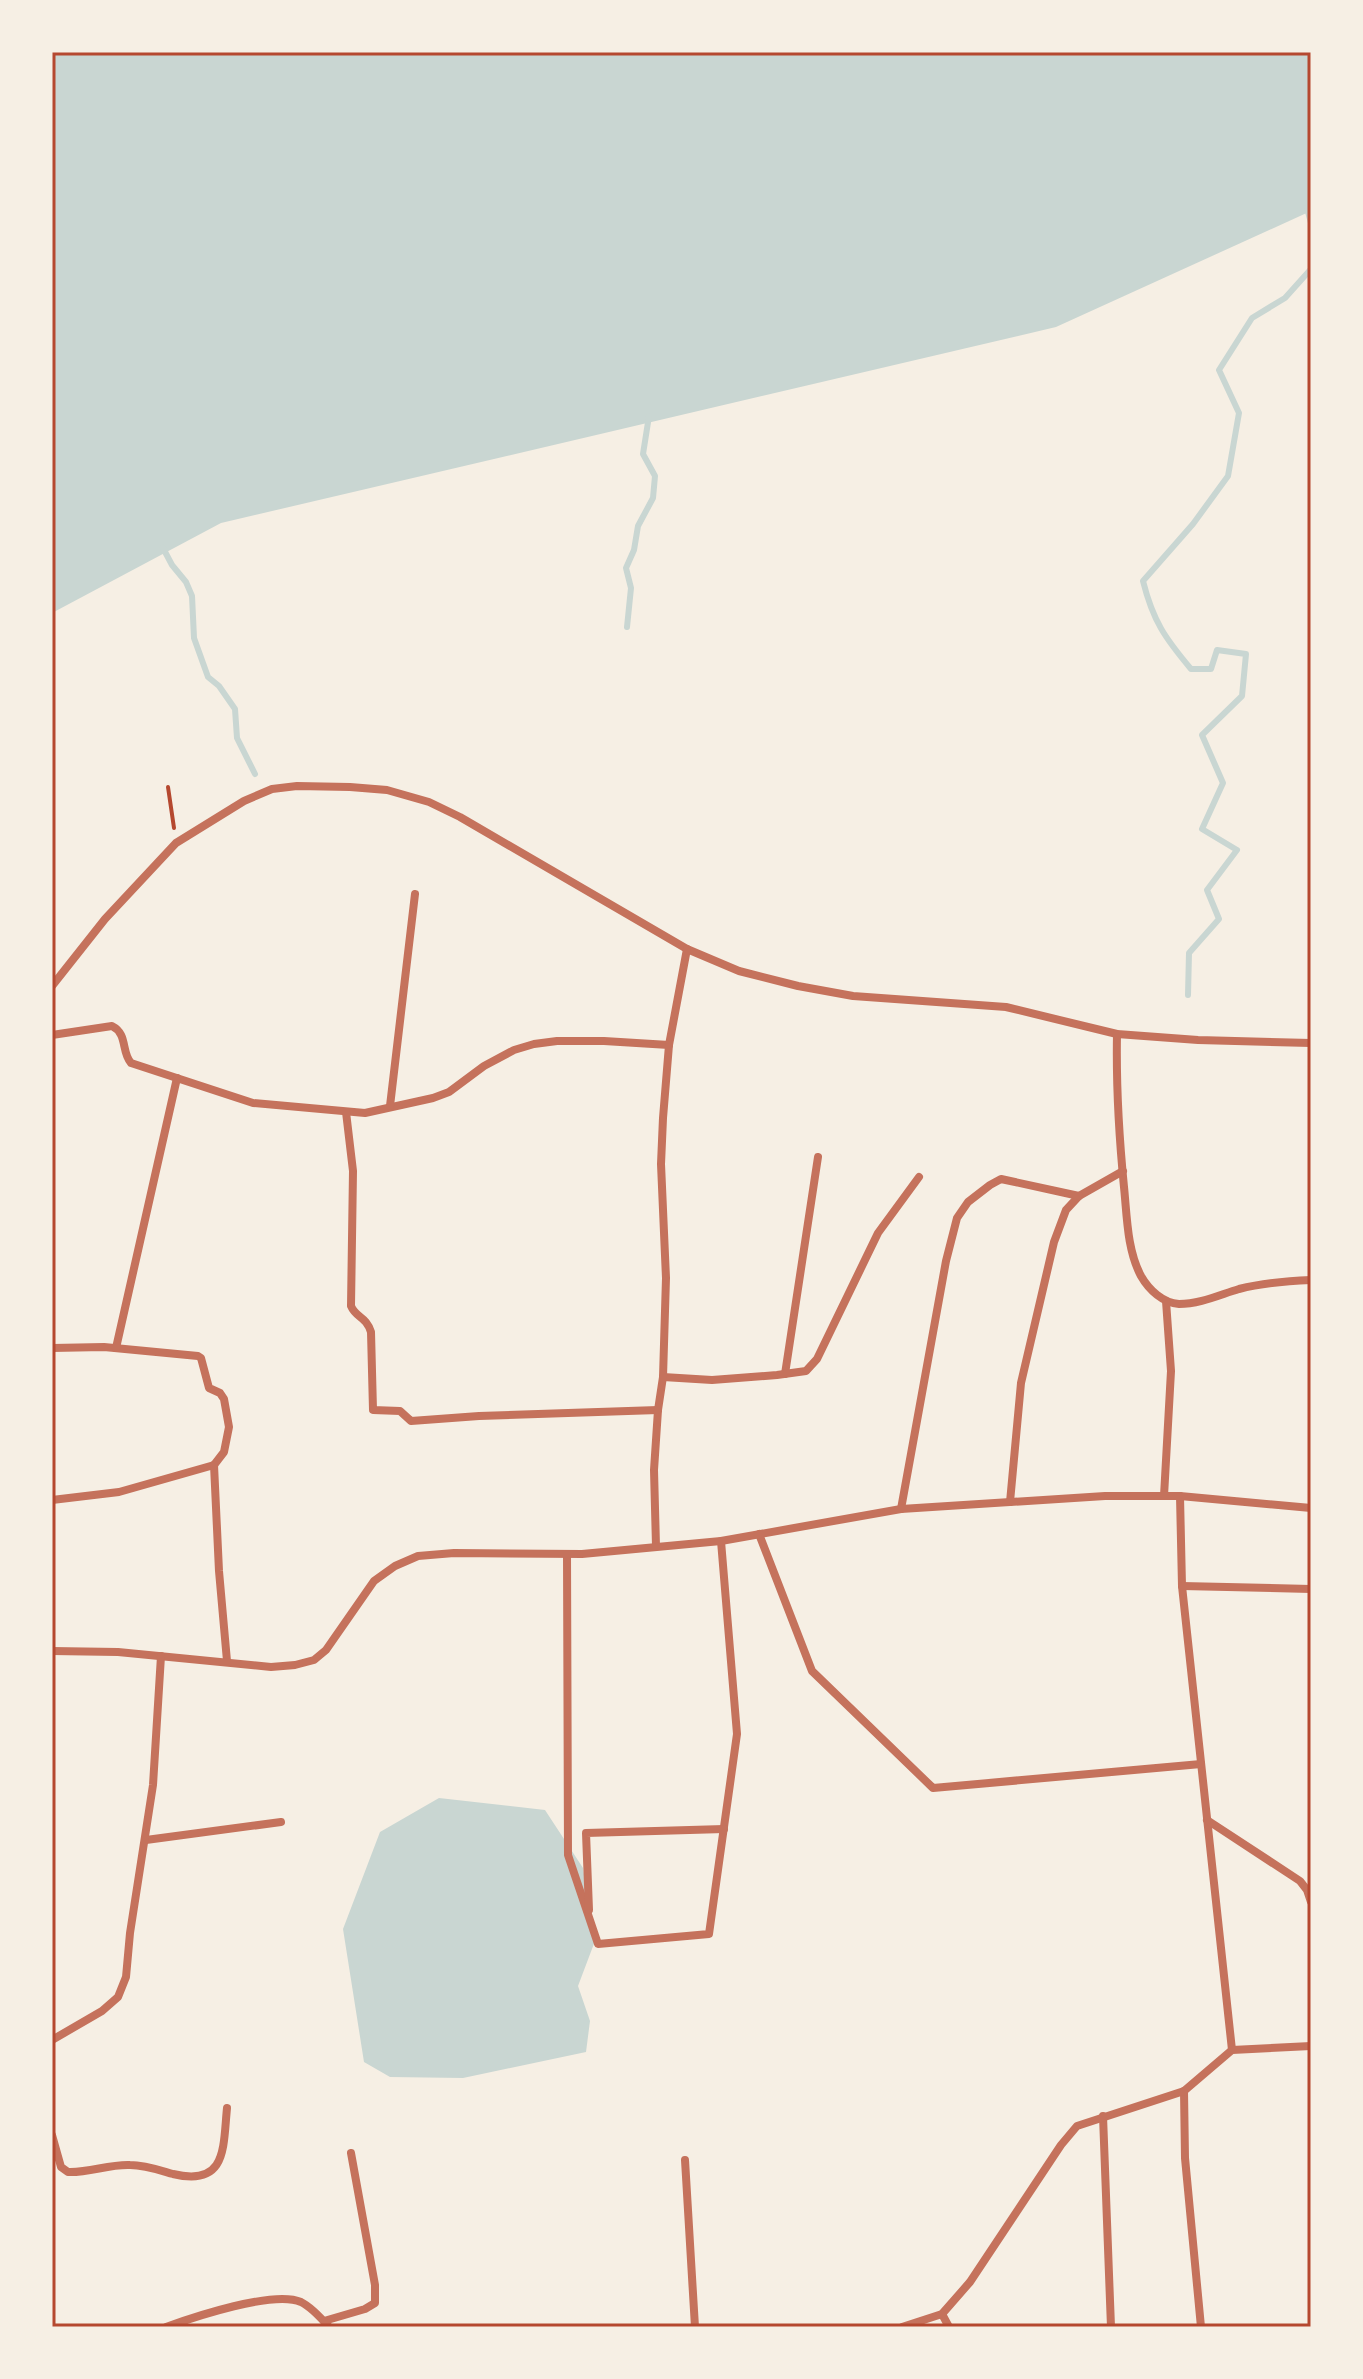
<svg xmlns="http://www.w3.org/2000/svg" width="1363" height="2379" font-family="'Roboto Condensed',sans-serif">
<rect width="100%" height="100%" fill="#f6efe4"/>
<g fill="#c9d6d2">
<polygon points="52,52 1311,52 1311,211 1056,327 221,523 52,613"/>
<polygon points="439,1798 545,1810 583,1868 595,1941 578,1986 590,2021 586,2052 463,2078 390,2077 364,2062 343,1929 380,1832"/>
</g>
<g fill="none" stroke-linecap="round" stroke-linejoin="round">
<g stroke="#c9d6d2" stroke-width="6">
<polyline points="1307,208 1311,223"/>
<polyline points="163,548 172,565 186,582 192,596 194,638 208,677 219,686 235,709 237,738 255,774"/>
<polyline points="627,627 631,588 626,568 634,550 638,526 653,498 655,476 643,454 649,416"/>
<path d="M1188,995L1189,953L1219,919L1207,890L1237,850L1202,829L1223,783L1202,735L1242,696L1246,654L1217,650L1211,669H1191C1165,638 1153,621 1143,581L1193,524L1228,476L1239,413L1219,370L1252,318L1285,298L1311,269"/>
</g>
<polyline stroke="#b5482f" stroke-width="4" points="168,787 174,828"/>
<g stroke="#c5725c" stroke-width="8">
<polyline points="52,986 105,919 176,843 244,801 272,789 297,786 350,787 387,790 429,802 460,817 687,949 739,971 798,986 853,996 1006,1007 1117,1034 1198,1040 1311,1043"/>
<path d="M1117,1034C1116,1086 1119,1136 1124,1187C1127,1216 1127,1250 1141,1276C1149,1290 1163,1303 1179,1304C1200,1304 1219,1295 1239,1289C1263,1283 1286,1281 1311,1280"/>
<path d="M52,1035L112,1026C128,1034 121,1052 131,1063L253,1103L365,1113L433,1098L449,1092L484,1066L514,1050L534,1044L557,1041H604L669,1045"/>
<polyline points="390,1106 415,894"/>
<path d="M346,1112L353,1171L351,1306C356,1318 366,1316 371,1332L373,1410L400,1411L411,1421L479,1416L658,1410"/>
<polyline points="52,1348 104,1347 198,1356 201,1358 209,1388 220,1393 224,1399 229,1427 224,1452 214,1465 119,1492 52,1500"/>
<polyline points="116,1348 177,1078"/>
<polyline points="785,1374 818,1157"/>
<polyline points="663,1377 712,1380 777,1375 806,1371 817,1359 878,1233 919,1177"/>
<polyline points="214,1465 219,1571 227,1661"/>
<polyline points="1164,1496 1171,1371 1166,1301"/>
<polyline points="1180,1496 1182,1586 1232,2050"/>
<polyline points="1010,1502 1021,1383 1054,1242 1066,1210 1079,1196 1123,1171"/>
<polyline points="901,1509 946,1261 957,1218 968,1202 990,1185 1001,1179 1079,1196"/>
<polyline points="759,1534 812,1671 933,1788 1201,1764"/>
<polyline points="656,1546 654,1470 658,1410 663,1377 666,1278 661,1164 663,1118 669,1045 687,949"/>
<polyline points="567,1554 568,1855 598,1944 709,1934 737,1734 721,1541"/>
<polyline points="1182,1586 1311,1589"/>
<polyline points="52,1651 118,1652 271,1667 295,1665 314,1660 326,1650 374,1581 395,1566 418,1556 454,1553 582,1554 721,1541 901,1509 1105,1496 1180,1496 1311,1508"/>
<polyline points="1207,1820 1300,1881 1307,1890 1311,1902"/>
<polyline points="146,1840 281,1822"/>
<polyline points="589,1910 586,1833 724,1829"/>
<polyline points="52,2040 102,2011 118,1997 126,1977 130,1933 153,1785 161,1656"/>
<polyline points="1184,2091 1185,2158 1201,2327"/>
<polyline points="1103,2116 1111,2327"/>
<path d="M52,2135L61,2167L68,2172C89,2173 109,2164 130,2165C145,2165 159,2170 173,2174C227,2187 223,2148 227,2108"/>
<polyline points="685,2160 695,2327"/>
<polyline points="942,2314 949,2327"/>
<polyline points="324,2321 365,2309 375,2303 375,2285 351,2153"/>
<path d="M166,2327C194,2317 274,2290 301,2302C311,2307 322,2319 329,2327"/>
<polyline points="902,2327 942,2314 970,2282 1061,2145 1077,2126 1184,2091 1232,2050 1311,2046"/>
</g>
</g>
<rect width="1363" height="2379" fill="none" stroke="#f6efe4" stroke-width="108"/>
<rect x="54" y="54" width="1255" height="2271" fill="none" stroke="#b5482f" stroke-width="3"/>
</svg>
